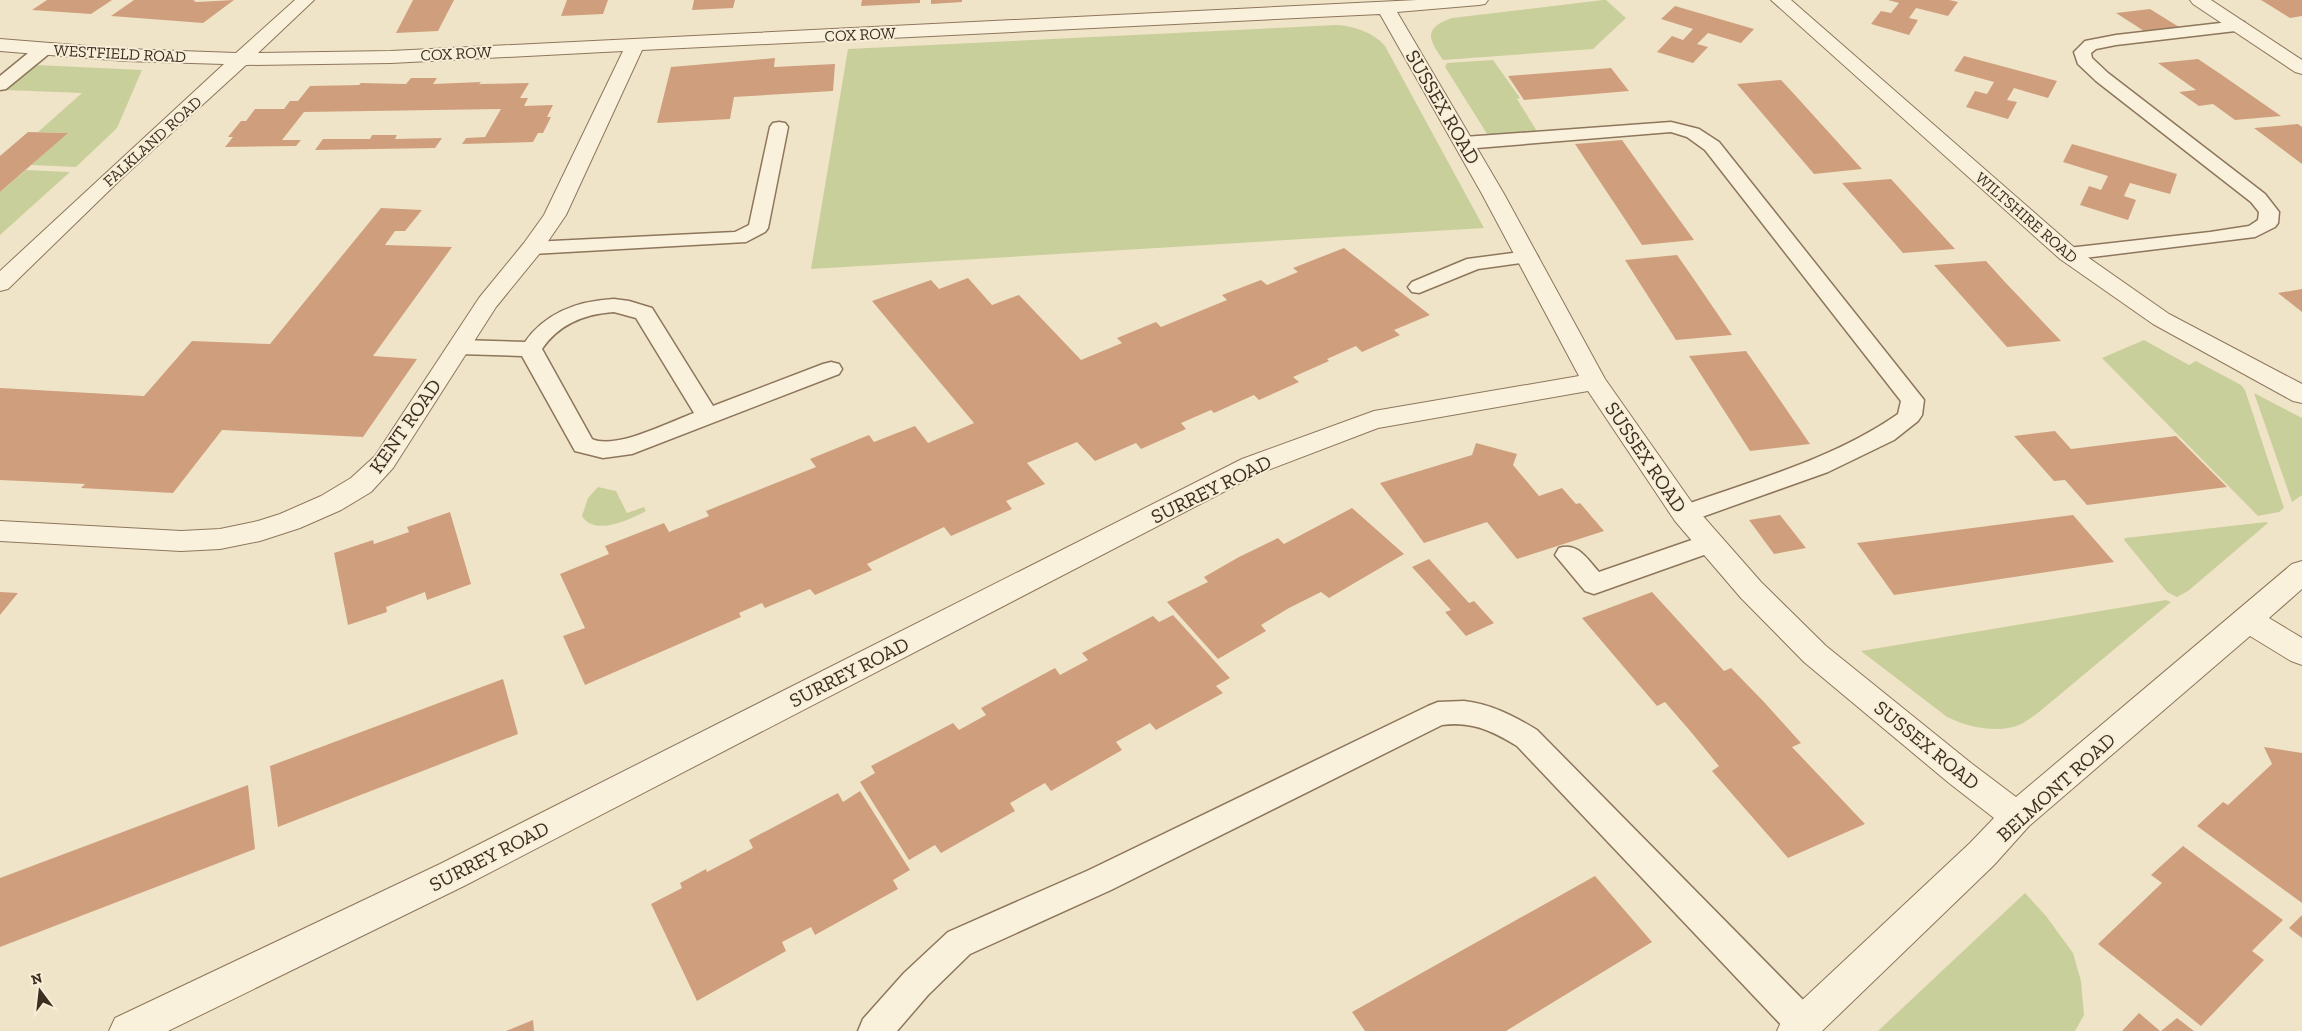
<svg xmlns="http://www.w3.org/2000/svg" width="2302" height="1031" font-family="'Zilla Slab',serif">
<rect width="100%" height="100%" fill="#f0e4c8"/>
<g fill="#c9cf9b">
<path d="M1603,0H1606L1626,18L1593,49L1443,60C1428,39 1423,28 1452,18Z"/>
<path d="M1336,25C1354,26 1373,32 1385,46L1484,228L811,269L848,49Z"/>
<polygon points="1493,60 1520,98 1517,99 1538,133 1489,137 1445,67 1447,63"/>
<polygon points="36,65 142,70 117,128 76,167 31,165 67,133 38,132 82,93 5,90"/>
<polygon points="26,170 70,172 0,235 0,192"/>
<polygon points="2144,340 2189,365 2196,361 2241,385 2245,390 2284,508 2279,512 2258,516 2102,358"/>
<polygon points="2254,393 2302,418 2302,495 2292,502"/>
<path d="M598,487L616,491L627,513L644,507L646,511C631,519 594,537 582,516L588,498Z"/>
<polygon points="2266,522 2268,523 2188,591 2177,597 2167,592 2124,540 2125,538"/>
<path d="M2166,600L2171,602L2039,712C2034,716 2028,720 2023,723C2001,735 1967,727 1947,717L1861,651Z"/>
<polygon points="2025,893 2046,916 2073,953 2081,981 2084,1015 2075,1031 1878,1031"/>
</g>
<g fill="#cf9f7d">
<polygon points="47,0 112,0 91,14 32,10"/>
<polygon points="134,0 195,0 193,1 197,2 234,0 203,23 111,16"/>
<polygon points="413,0 454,0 438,31 396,33"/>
<polygon points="567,0 608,0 603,14 561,16"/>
<polygon points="694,0 735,0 733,8 692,10"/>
<polygon points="862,0 920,0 920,3 861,6"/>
<polygon points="931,0 962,0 962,2 931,4"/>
<polygon points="1888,0 1949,0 1958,2 1948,16 1916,8 1909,18 1918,20 1909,35 1871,24 1881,11 1891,13 1899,3"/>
<polygon points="2261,0 2302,0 2302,16 2290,18"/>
<polygon points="1675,6 1754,29 1741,43 1708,33 1697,44 1708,47 1693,63 1657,52 1672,36 1683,40 1693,29 1661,19"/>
<polygon points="2150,9 2179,27 2144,31 2116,13"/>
<polygon points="1964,56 2057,81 2048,98 2014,88 2007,100 2017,102 2008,119 1966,107 1975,91 1987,94 1994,82 1954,71"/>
<polygon points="775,58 774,67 835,64 833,91 734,97 730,119 657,123 671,67"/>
<polygon points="2198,59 2219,73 2281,116 2235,120 2213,104 2199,106 2179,92 2196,90 2158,63"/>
<polygon points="1611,68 1629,91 1524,100 1508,76"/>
<polygon points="411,78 437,78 433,84 481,82 479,84 529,83 520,98 528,98 524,106 553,105 547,117 551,117 543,133 538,133 533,142 462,144 466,138 485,137 501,109 304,112 282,140 301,140 296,146 225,147 233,137 228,137 241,121 246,121 255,109 284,109 290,101 298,101 310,86 359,85 361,83 406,84"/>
<polygon points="1781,80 1794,94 1862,169 1814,174 1737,84"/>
<polygon points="2298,124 2302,127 2302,164 2254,128"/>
<polygon points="28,132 68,133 0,192 0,156"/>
<polygon points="372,135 397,135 395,139 442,138 435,148 315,150 323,139 370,139"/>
<polygon points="1622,140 1657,189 1694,240 1642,245 1575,144"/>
<polygon points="2072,144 2177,174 2170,194 2130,183 2124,196 2136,200 2128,220 2080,205 2089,186 2101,190 2108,176 2063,162"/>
<polygon points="1891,179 1922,213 1955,249 1903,253 1842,183"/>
<polygon points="381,208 422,210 405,231 395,231 385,245 452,247 373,356 417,359 363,437 222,430 173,493 81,488 85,484 0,480 0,388 144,396 192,341 270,344"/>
<polygon points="1344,248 1430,315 1394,330 1400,335 1362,352 1356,346 1327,359 1329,361 1293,377 1299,382 1259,400 1254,395 1214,413 1211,410 1181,423 1186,429 1141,449 1136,443 1095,461 1077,442 1027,463 1045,484 1006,501 1012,509 951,536 944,527 867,564 872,570 815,595 810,589 765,608 762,603 739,613 741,617 585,685 563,636 585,628 560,574 609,554 605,546 664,523 669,532 709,516 706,511 816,467 810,459 869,435 874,442 915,426 928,443 974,423 872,301 931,280 939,289 968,278 992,305 1019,295 1081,360 1122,343 1117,338 1156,322 1161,327 1227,300 1222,295 1261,280 1267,285 1298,272 1293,268"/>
<polygon points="1677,255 1691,275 1732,335 1676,340 1625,260"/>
<polygon points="1986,261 2004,281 2061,341 2007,347 1934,265"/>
<polygon points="2302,289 2302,312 2278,293"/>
<polygon points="1746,351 1762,374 1810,444 1750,451 1689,356"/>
<polygon points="2055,431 2071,449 2176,436 2227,487 2087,505 2065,480 2054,481 2014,436"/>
<polygon points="1476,443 1517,454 1513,465 1539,496 1562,488 1576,504 1580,503 1604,531 1517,559 1487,522 1424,543 1380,483 1472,455"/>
<polygon points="1352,508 1404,554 1329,598 1321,592 1289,608 1261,625 1266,631 1218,659 1167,602 1208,582 1204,577 1239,557 1278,538 1284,544"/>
<polygon points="450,512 471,584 427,600 425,592 386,607 387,612 348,625 334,553 373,540 374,544 409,532 407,527"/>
<polygon points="1780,515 1806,548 1774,554 1749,520"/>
<polygon points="2073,515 2114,562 1894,595 1857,543"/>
<polygon points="1429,559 1469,603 1474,601 1494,623 1466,636 1445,612 1451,610 1412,567"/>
<polygon points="0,592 18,593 0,615"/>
<polygon points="1652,592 1724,671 1731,668 1764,702 1801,743 1792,747 1865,824 1788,858 1712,771 1719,766 1691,732 1665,702 1657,706 1582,618"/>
<polygon points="1173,615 1230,678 1216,686 1223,693 1156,730 1150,723 1116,742 1122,750 1051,791 1045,783 1010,803 1015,811 941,853 935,845 909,860 860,782 875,773 871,766 953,723 959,730 986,715 981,708 1055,668 1060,675 1088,660 1082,653 1153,616 1159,622"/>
<polygon points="503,679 518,734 278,827 270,766"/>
<polygon points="2264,747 2302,753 2302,903 2197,826 2223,802 2228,805 2272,764"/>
<polygon points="248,785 255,849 0,947 0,878"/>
<polygon points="860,791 910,870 893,880 898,889 815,935 811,927 782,942 786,951 697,1001 651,904 682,888 680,883 706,869 707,872 753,848 749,840 838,793 843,802"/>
<polygon points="2183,846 2283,920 2252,951 2264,960 2201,1026 2098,944 2162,883 2151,875"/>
<polygon points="1595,876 1652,942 1506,1031 1365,1031 1352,1012"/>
<polygon points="2302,915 2302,938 2289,928"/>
<polygon points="2139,1013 2160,1031 2122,1031"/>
<polygon points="2177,1018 2194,1031 2161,1031"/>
<polygon points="533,1020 534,1031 506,1031"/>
</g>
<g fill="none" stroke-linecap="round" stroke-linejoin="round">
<defs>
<g id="lane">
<polygon points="2238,21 2244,22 2246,26 2244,30 2116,45 2096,49 2091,53 2092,58 2108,73 2265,194 2279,212 2278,223 2275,227 2255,237 2068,260 2061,258 2058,254 2061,250 2068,248 2210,232 2249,226 2258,220 2259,212 2251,202 2096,81 2078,64 2074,52 2085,41 2116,35"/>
<polygon points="44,44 50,45 52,49 50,53 6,89 0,90 0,76 38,45"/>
<polygon points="779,122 785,123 788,127 768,228 765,232 746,242 532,254 525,252 522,248 525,244 532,242 735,232 749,225 770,127 773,123"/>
<path d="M1671,122L1699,129L1719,142L1924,400L1922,415L1918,421L1894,440L1828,472L1685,523L1676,520L1673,514L1676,508C1751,481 1832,460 1898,414L1901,401L1705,150L1687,137L1671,132L1464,149L1457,147L1455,143L1457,139L1464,137Z"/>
<polygon points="1528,251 1535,253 1538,257 1535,261 1478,269 1419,293 1412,292 1408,287 1412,282 1467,259"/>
<path d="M614,299L629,301L652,308L713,406L823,364L831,362L839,364L842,369L839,374L632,454L603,458L575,451L522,356L459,354L451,352L448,347L451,342L459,340L525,342C546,312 578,301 614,299ZM614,312L636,318L694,413C669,422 616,450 592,439L542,349C559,324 584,314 614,312Z"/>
<path d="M1709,534L1718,536L1722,543L1718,550L1594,594L1585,591L1555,555L1559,548C1578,542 1587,559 1599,572Z"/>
<path d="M1464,701C1491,704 1514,716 1537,730L1816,1013L1821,1025L1818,1031H1787L1517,746C1492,731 1472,721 1442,725L1111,890L970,954L928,995L897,1031H858L863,1019L904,973L948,932L1089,870L1428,706L1438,702Z"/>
</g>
<g id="street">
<polygon points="295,0 314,0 258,53 391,51 1417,0 1488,0 1485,4 1479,5 1397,12 1504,194 1605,379 1695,507 1761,582 1826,646 1971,763 2016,797 2292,564 2302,561 2302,589 2269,618 2302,638 2302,665 2291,661 2250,636 2029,826 1994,865 1822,1031 1777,1031 1783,1018 1970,843 1994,818 1949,783 1804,662 1741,598 1675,521 1588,391 1378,428 1260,473 464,886 168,1031 109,1031 115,1018 440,864 1242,459 1374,411 1579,376 1482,194 1380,14 642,50 566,215 540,253 496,307 393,468 371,492 341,510 300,528 260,541 220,549 181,551 0,541 0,521 181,531 220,529 258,521 280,514 321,496 351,478 375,456 479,298 524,243 544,215 623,51 391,63 246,65 120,180 8,289 0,291 0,271 224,64 125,61 0,51 0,39 125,49 236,53"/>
<polygon points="1771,0 1791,0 2076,249 2169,314 2302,384 2302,403 2293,401 2153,324 2060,259"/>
<polygon points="2190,0 2211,0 2302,60 2302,74 2295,72 2193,4"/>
</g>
</defs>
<use href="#lane" stroke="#8d765c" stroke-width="3"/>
<use href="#street" stroke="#8d765c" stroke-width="2"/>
<use href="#lane" fill="#faf1dc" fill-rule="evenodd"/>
<use href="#street" fill="#faf1dc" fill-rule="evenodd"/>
</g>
<g text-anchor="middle" stroke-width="4" stroke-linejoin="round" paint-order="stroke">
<g font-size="16" fill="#3d2e20" stroke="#f7eed8">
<text transform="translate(860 34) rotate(-3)" y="6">COX ROW</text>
<text transform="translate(120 53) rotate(3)" y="6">WESTFIELD ROAD</text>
<text transform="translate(456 53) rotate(-3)" y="6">COX ROW</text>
<text transform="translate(152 141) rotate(-42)" y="6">FALKLAND ROAD</text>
<text transform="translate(2027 217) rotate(41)" y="6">WILTSHIRE ROAD</text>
</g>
<g font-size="20" fill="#3d2e20" stroke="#f7eed8">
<text transform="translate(1443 107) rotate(60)" y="7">SUSSEX ROAD</text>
<text transform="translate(405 426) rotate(-55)" y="7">KENT ROAD</text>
<text transform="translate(1646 457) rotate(56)" y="7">SUSSEX ROAD</text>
<text transform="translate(1211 489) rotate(-26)" y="7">SURREY ROAD</text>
<text transform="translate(849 672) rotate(-27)" y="7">SURREY ROAD</text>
<text transform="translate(1927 745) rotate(39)" y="7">SUSSEX ROAD</text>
<text transform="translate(2056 787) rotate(-42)" y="7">BELMONT ROAD</text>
<text transform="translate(489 856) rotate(-27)" y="7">SURREY ROAD</text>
</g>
</g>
<g transform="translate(40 991) rotate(345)" stroke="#f7eed8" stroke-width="4" paint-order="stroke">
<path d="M0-4L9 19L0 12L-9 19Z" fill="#3d2e20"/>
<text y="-8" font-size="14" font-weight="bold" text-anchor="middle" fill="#3d2e20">N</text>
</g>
</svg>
